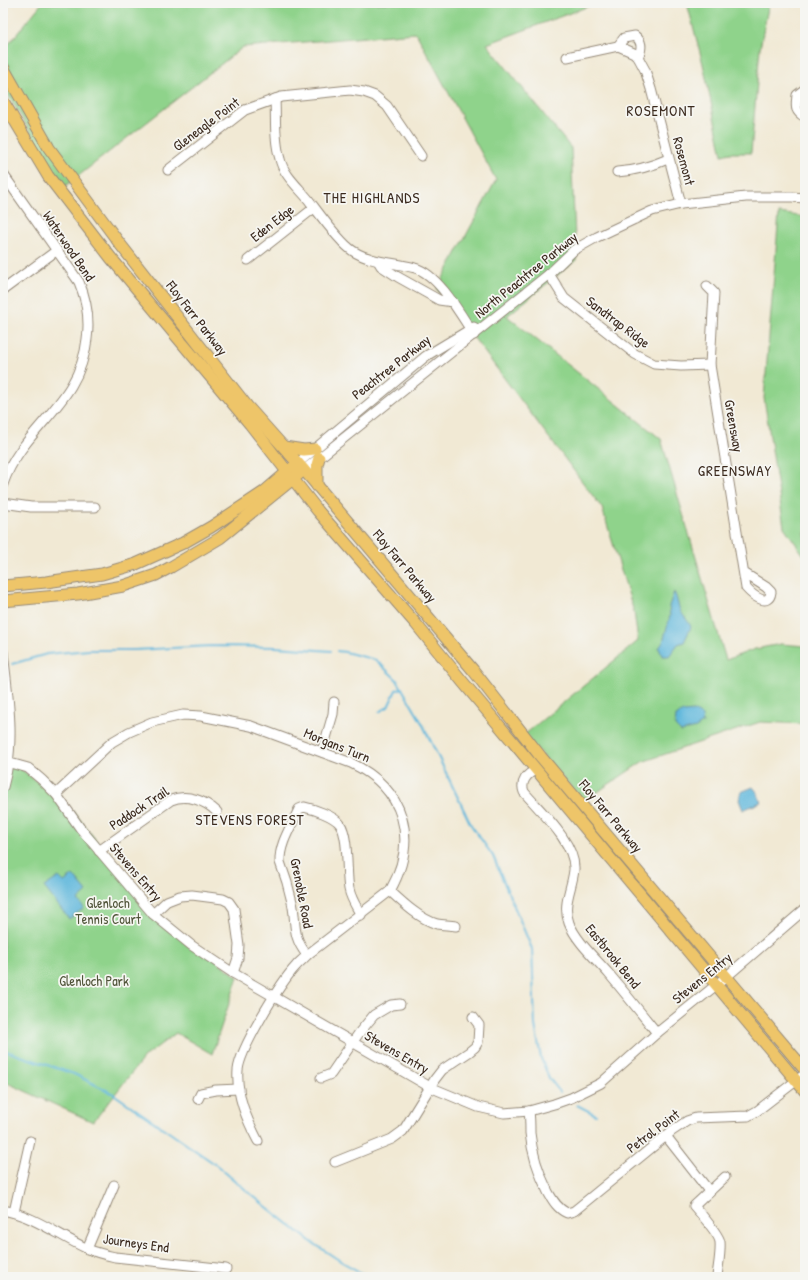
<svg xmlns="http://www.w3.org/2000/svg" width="808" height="1280" font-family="'Patrick Hand',sans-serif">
<rect width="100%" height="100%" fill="#f6f6f2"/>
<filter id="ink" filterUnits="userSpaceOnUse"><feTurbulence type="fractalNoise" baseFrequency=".025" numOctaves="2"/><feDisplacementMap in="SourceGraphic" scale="8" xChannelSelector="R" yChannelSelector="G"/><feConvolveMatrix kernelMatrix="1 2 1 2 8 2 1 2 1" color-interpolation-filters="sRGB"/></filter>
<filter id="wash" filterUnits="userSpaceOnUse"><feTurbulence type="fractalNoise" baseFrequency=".012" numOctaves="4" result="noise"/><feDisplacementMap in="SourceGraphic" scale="16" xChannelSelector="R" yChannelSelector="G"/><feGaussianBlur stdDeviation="0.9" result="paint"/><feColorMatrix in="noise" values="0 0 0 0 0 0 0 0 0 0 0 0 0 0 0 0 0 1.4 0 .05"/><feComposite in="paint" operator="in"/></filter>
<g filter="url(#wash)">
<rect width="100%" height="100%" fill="#f1e9d4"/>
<g fill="#8fd38b" stroke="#657e54">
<polygon points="42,3 597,3 487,44 571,148 576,260 507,316 661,439 726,660 755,649 781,644 805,646 805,724 760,722 642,762 584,801 524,735 638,641 634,612 602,508 437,289 496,180 416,33 243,47 63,188 3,86 3,51"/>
<polygon points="687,3 769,3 760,48 751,153 730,153 722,155 703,64"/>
<polygon points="779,213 805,217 805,557 784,527 764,398"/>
<polygon points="3,758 9,759 75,813 149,909 238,977 212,1054 176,1033 145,1056 93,1122 3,1081"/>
</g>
<g fill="#5fb7dc" stroke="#4d707d">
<path d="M674,592C677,597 677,602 679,607C681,615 688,619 691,627L684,642L678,644L669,656H662L659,648L663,642L670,616L669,606Z"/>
<polygon points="694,711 702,716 703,723 696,728 681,732 675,726 676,716 683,712"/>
<polygon points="753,787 757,792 761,802 743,810 739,800 741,792"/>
<polygon points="73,875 87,892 78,900 84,908 69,919 44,887 59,877 64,882"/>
</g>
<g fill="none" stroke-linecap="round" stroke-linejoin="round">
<g stroke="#5fb7dc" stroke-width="2">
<polyline points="337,651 345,652 376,660 397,680 422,723 471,825 493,856 532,949 535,1025 541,1058 549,1078 560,1092"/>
<polyline points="12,664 47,654 88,650 135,650 211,646 276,647 331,651"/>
<polyline points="379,712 388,707 396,690 402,688"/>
<polyline points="3,1050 74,1074 112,1093 215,1164 258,1200 310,1241 342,1262 369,1277"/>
<polyline points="577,1105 596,1115"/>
</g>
</g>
</g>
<g filter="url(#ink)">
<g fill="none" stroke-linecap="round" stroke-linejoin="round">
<defs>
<g id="minor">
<path d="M618,46L624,38L635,36C643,42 642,49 638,57"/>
<polyline points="567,57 618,46 634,53 638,57 645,70 651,89 681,204"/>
<path d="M805,89L797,95C796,106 794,111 805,117"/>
<path d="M275,99C276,119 274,140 280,159C283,174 298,187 308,199C318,212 339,242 353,251C372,263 394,262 415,268C438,274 461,315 474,335"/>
<polyline points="168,170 245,110 281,97 350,90 364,92 375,96 387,106 421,156"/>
<path d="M617,172C636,171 652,166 668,159"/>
<path d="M3,174L79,282C87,301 90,318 87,339C80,405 23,426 3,484"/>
<polyline points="248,260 314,208"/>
<polyline points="378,261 381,266 398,277 439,300 453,302"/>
<polyline points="549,274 564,298 635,354 654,364 681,366 710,365"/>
<path d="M707,286L714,293L710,365L746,588C753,596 769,608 771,592L766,587L744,573"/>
<polyline points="3,290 56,251"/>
<polyline points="298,463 426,356 474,327"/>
<polyline points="304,470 549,274 574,250 597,237 652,211 681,204 746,197 792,197 805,198"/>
<polyline points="3,503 31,507 95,507"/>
<path d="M3,652C8,697 16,742 3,787"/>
<polyline points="322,752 333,714 334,702"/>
<polyline points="3,761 28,768 42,780 56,794 80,828 153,914 191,945 233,973 430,1087 478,1107 504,1113 529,1111 554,1104 571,1098 601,1083 657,1033 726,977 805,909"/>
<path d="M537,770C527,773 520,782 524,792C540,811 576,843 574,870C572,889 562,904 569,923C576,941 596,959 609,974C625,993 641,1013 657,1033"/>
<path d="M56,794L112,742L129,732L152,722L183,715L201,716L251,726L351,763C405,789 419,839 390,891L307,955C304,959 299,962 296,966C280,983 240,1049 238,1070C236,1095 247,1120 258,1141"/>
<path d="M99,851L171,800C187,794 205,800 217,812"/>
<path d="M390,891C403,903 420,919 437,924C443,925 449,925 456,926"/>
<polyline points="153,914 167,901 180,896 192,895 223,899 229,902 234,909 239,945 238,958 233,973"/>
<path d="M307,955C291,935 297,924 292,902C289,888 285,875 280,862C279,844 292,825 299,809L304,807C314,809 334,816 340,824C349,837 346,872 349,889C351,899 356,906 361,915"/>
<polyline points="321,1078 331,1074 359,1033 374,1015 391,1005 400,1004"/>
<polyline points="198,1099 201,1093 216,1090 239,1089"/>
<path d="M529,1111C530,1118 530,1125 530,1133C532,1154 539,1174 548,1192C553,1201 558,1209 567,1213L574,1211L579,1207L672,1131L687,1121L696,1118L748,1116L757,1111L805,1074"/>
<polyline points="666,1136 709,1191"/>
<polyline points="335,1162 392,1139 403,1131 435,1079 442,1070 469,1052 475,1047 478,1042 479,1025 473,1017"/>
<path d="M3,1210C35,1216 59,1236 88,1249C97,1253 106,1255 115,1257L226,1269"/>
<polyline points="14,1212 30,1141"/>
<polyline points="87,1249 114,1185"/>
<path d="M717,1277C718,1266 721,1253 720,1242C719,1234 700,1213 694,1206L725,1177"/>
</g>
<g id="major">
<polyline points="3,67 49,148 120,244 247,406 304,470 473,670 541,757 805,1070"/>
<polyline points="3,101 48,176 111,258 250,424 318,511 416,624 462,681 805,1091"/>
<polyline points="284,447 304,450 315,449"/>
<polyline points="317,486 317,465 319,458"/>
<polyline points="3,586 46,582 102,574 136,564 183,543 211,527 264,492 292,468"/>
<polyline points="3,601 78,594 123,586 156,575 171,567 220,538 299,474"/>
</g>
</defs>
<use href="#minor" stroke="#968a79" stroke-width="11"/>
<use href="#major" stroke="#968a79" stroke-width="13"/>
<use href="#minor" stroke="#fff" stroke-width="9"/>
<use href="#major" stroke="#eec569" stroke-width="11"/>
</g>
</g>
<g text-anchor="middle" stroke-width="3.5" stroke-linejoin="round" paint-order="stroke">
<g font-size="14" fill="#3b2a1e" stroke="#f6f6f2">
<text transform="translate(206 124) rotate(-37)" y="5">Gleneagle Point</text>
<text transform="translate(684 161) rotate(75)" y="5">Rosemont</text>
<text transform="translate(272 223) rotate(-38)" y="5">Eden Edge</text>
<text transform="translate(69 246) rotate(56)" y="5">Waterwood Bend</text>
<text transform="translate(526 275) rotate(-39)" y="5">North Peachtree Parkway</text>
<text transform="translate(197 318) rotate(52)" y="5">Floy Farr Parkway</text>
<text transform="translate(618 322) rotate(37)" y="5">Sandtrap Ridge</text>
<text transform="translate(391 367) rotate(-38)" y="5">Peachtree Parkway</text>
<text transform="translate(734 426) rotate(80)" y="5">Greensway</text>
<text transform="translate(405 566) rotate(50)" y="5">Floy Farr Parkway</text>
<text transform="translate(337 745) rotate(22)" y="5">Morgans Turn</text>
<text transform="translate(139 808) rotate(-33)" y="5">Paddock Trail</text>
<text transform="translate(611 816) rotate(50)" y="5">Floy Farr Parkway</text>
<text transform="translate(136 872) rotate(49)" y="5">Stevens Entry</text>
<text transform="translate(302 893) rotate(79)" y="5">Grenoble Road</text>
<text transform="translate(613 956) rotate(51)" y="5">Eastbrook Bend</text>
<text transform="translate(702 978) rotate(-39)" y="5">Stevens Entry</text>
<text transform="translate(397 1052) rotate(30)" y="5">Stevens Entry</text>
<text transform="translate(653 1131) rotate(-37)" y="5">Petrol Point</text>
<text transform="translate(136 1243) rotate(8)" y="5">Journeys End</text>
</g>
<g font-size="14" fill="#505439" stroke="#f6f6f2">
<text x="108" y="908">Glenloch<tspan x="108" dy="16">Tennis Court</tspan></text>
<text x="94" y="986">Glenloch Park</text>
</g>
<g font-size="15" letter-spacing="1" fill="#3b2a1e" stroke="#f6f6f2">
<text x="661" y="116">ROSEMONT</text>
<text x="372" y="203">THE HIGHLANDS</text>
<text x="735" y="476">GREENSWAY</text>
<text x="250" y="825">STEVENS FOREST</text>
</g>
</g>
<rect width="808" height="1280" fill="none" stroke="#f6f6f2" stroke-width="16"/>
</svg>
